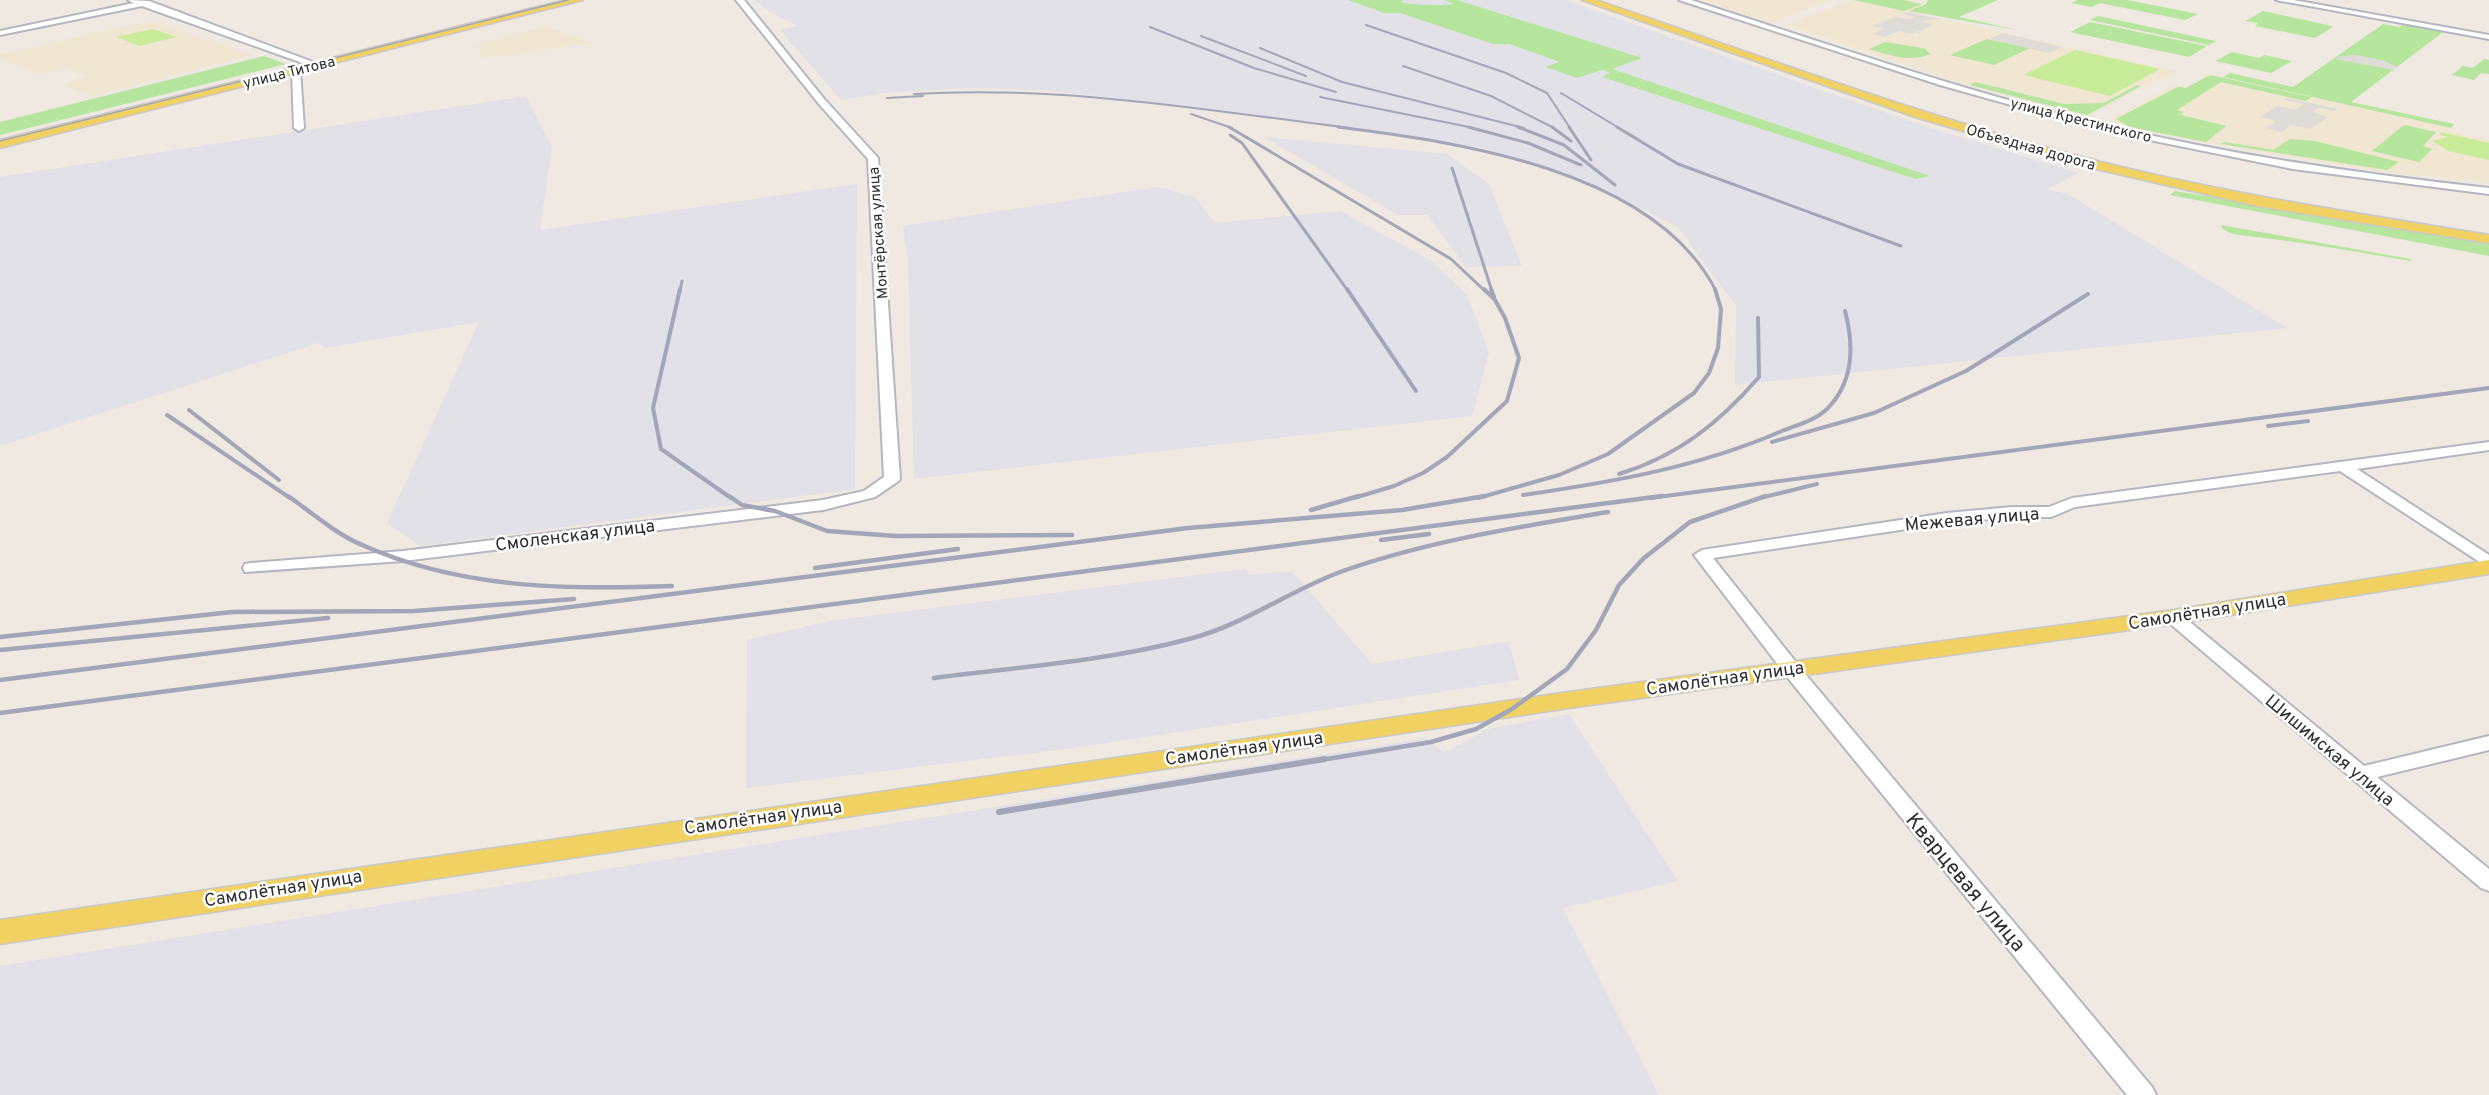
<svg xmlns="http://www.w3.org/2000/svg" width="2489" height="1095" font-family="Overpass,sans-serif">
<rect width="100%" height="100%" fill="#efe9e1"/>
<g fill="#e3e1e8">
<polygon points="755,0 1565,0 1924,126 2078,173 2048,189 2068,194 2287,328 1735,385 1736,306 1678,227 1591,184 1487,149 1422,138 1105,97 1040,90 971,88 884,93 841,100 780,30 797,26 770,12"/>
<polygon points="526,96 552,147 540,230 857,184 855,489 420,546 387,523 479,322 325,348 318,343 0,446 0,177"/>
<polygon points="1264,137 1447,154 1489,184 1522,266 1466,267 1427,215 1398,215"/>
<polygon points="1157,187 1195,197 1215,223 1340,211 1432,261 1467,295 1489,352 1472,416 914,479 908,260 903,226"/>
<polygon points="1246,569 1249,575 1292,571 1372,664 1509,641 1519,680 1073,748 746,788 747,640 830,621"/>
<polygon points="1569,714 1678,881 1563,908 1659,1095 0,1095 0,966 1426,738 1444,753 1488,729"/>
</g>
<g fill="#f0e6d1">
<polygon points="1700,0 1830,0 1770,23"/>
<polygon points="1852,0 1907,0 1926,4 1911,12 2175,71 2162,81 2155,80 2088,116 1973,87 1786,25"/>
<polygon points="151,21 253,55 84,98 86,94 65,85 85,76 66,68 38,75 0,59 0,54"/>
<polygon points="545,26 593,43 484,58 476,44"/>
<polygon points="2208,74 2451,128 2452,132 2489,140 2489,182 2392,173 2212,144 2127,126 2110,120 2175,85 2185,87"/>
</g>
<g fill="#b6e59e">
<path d="M1348,0H1404L1400,2C1408,5 1444,6 1453,4L1445,0H1457L1642,58L1612,69L1930,176L1915,179L1602,77L1610,73L1602,70L1577,78L1545,67L1560,62L1509,44H1493L1400,13H1384Z"/>
<polygon points="1854,0 1903,0 1922,4 1904,11"/>
<polygon points="1928,0 1998,0 1959,17 2017,30 1909,11 1926,4"/>
<polygon points="2077,0 2127,0 2198,14 2185,20 2100,3 2091,7 2071,3"/>
<polygon points="2263,11 2328,25 2333,27 2315,38 2255,26 2258,23 2245,21"/>
<polygon points="2098,16 2216,41 2209,45 2090,20"/>
<polygon points="2090,22 2207,46 2189,57 2070,32"/>
<polygon points="2383,24 2399,27 2403,25 2443,32 2351,102 2454,124 2451,128 2223,77 2230,73 2293,87"/>
<polygon points="1987,39 2030,48 1994,65 1950,55"/>
<path d="M1885,42L1927,49L1926,50L1931,54C1909,63 1890,55 1869,49Z"/>
<polygon points="2232,52 2259,58 2264,55 2292,61 2271,73 2215,61"/>
<polygon points="264,56 286,64 0,135 0,122"/>
<polygon points="2484,59 2489,60 2489,74 2481,73 2474,80 2452,75 2463,66 2473,68"/>
<polygon points="2210,75 2311,97 2306,101 2221,82 2177,110 2183,112 2181,115 2226,126 2206,142 2129,127 2116,119 2178,87 2186,88"/>
<polygon points="1975,82 2064,104 2104,103 2137,85 2141,86 2087,115 1970,85"/>
<polygon points="2404,125 2436,132 2423,146 2432,149 2419,162 2372,151"/>
<polygon points="2290,139 2315,141 2399,162 2387,170 2221,144 2225,142 2273,150"/>
<polygon points="2175,191 2489,244 2489,256 2170,195"/>
<path d="M2221,225L2410,259L2411,261C2363,253 2314,244 2265,238C2254,236 2222,236 2221,225Z"/>
</g>
<g fill="#c9ec9a">
<polygon points="153,29 176,37 139,46 116,37"/>
<polygon points="2075,50 2160,69 2110,96 2023,75"/>
<polygon points="2441,132 2489,143 2489,160 2448,151 2433,141 2448,137 2439,134"/>
</g>
<g fill="#dfdcd8">
<polygon points="1907,12 1942,19 1920,21 1933,25 1912,34 1899,31 1884,37 1872,34 1884,29 1872,26 1896,17 1909,19 1915,17 1903,14"/>
<polygon points="2002,33 2062,47 2049,53 1989,39"/>
<polygon points="2356,55 2385,61 2397,67 2393,70 2335,59 2340,56"/>
<polygon points="2287,98 2315,104 2337,109 2334,111 2319,108 2312,112 2328,117 2310,129 2292,125 2282,132 2267,128 2276,121 2260,117 2277,106 2296,110 2304,104 2284,100"/>
</g>
<g fill="none" stroke-linecap="round" stroke-linejoin="round">
<defs>
<g id="minor">
<polygon points="128,0 149,1 321,65 314,67 142,6 0,35 0,31 134,3"/>
<polygon points="736,0 744,0 825,100 878,158 900,479 897,482 875,497 823,510 403,561 245,572 243,568 245,564 251,563 403,551 823,500 864,491 884,477 868,159 819,104"/>
<path d="M1679,0H1691C1828,44 1964,92 2104,125C2231,155 2359,174 2489,188V194L2293,169L2100,130L1940,85Z"/>
<polygon points="2276,0 2293,0 2489,35 2489,39"/>
<polygon points="296,67 300,70 304,128 299,131 294,128 292,70"/>
<polygon points="2489,442 2489,450 2357,469 2489,555 2489,568 2340,471 2075,507 2051,517 2012,517 1947,523 1713,558 1806,675 2152,1087 2156,1095 2127,1095 1792,683 1694,555 1702,550 1947,513 2012,507 2049,507 2072,498"/>
<polygon points="2173,611 2179,613 2364,766 2489,736 2489,750 2377,777 2489,869 2489,891 2481,888 2167,621 2164,617"/>
</g>
<g id="major">
<polygon points="566,0 583,0 0,148 0,140"/>
<path d="M1582,0H1596C1763,57 1930,119 2101,162C2229,194 2359,214 2489,235V243L2257,206L2092,168L1918,118Z"/>
<polygon points="2489,560 2489,574 2173,624 1569,708 0,944 0,920 1569,692 2173,610"/>
</g>
</defs>
<use href="#minor" stroke="#b4b7c1" stroke-width="4"/>
<use href="#major" stroke="#c9c9c9" stroke-width="3"/>
<use href="#minor" fill="#fff" fill-rule="evenodd"/>
<use href="#major" fill="#f2d163" fill-rule="evenodd"/>
<polyline stroke="#a3a6b8" stroke-width="1.5" points="0,141 568,0"/>
<g stroke="#a3a6b8" stroke-width="2">
<polyline points="1366,25 1506,73 1547,93 1570,128"/>
<polyline points="1150,27 1254,68 1336,92"/>
<polyline points="1201,36 1306,76"/>
<polyline points="1260,48 1342,82 1524,128"/>
<polyline points="1403,66 1491,96 1554,128"/>
<polyline points="1561,93 1619,128"/>
<path d="M914,94C1061,85 1205,110 1350,128"/>
<polyline points="1320,97 1474,128"/>
<polyline points="887,98 923,96"/>
<polyline points="1191,114 1232,128"/>
</g>
<g stroke="#a3a6b8" stroke-width="3">
<polyline points="1229,127 1451,259 1485,291"/>
<path d="M1338,127C1459,142 1655,170 1716,291"/>
<polyline points="1468,127 1528,143 1581,165"/>
<polyline points="1518,127 1564,145 1615,185"/>
<polyline points="1552,127 1571,141"/>
<polyline points="1569,127 1591,160"/>
<polyline points="1617,127 1678,164 1901,246"/>
<polyline points="1230,135 1242,143 1348,291"/>
<polyline points="1452,168 1492,291"/>
<polyline points="680,291 682,281"/>
</g>
<g stroke="#a3a6b8" stroke-width="4">
<polyline points="680,289 653,408 661,449 731,498"/>
<polyline points="1347,289 1416,391"/>
<polyline points="1491,289 1494,297"/>
<polyline points="189,410 279,480"/>
<polyline points="167,415 290,498"/>
<polyline points="2268,426 2308,421"/>
<polyline points="1772,442 1874,413 1966,371 2088,294"/>
<path d="M1619,474C1678,456 1719,423 1759,377L1758,318"/>
<path d="M1523,495C1613,482 1699,467 1782,431C1797,425 1816,420 1827,409C1854,382 1854,345 1845,311"/>
<polyline points="1354,498 1394,486 1423,473 1447,457 1507,401 1519,358 1505,318 1495,300 1484,289"/>
<polyline points="1478,498 1559,475 1608,454 1694,393 1709,373 1718,348 1721,309 1715,289"/>
<polyline points="1650,498 2489,388"/>
<polyline points="1760,498 1817,484"/>
</g>
<g stroke="#a3a6b8" stroke-width="4.5">
<path d="M288,496C311,512 335,533 360,544C459,589 566,590 672,586"/>
<polyline points="729,496 742,505 775,511 827,531 896,536 1072,535"/>
<polyline points="1311,510 1359,496"/>
<polyline points="1381,540 1429,534"/>
<polyline points="815,568 958,549"/>
<polyline points="0,637 232,612 414,611 574,599"/>
<polyline points="0,650 328,618"/>
<path d="M934,678C1019,667 1107,661 1189,639C1244,625 1290,590 1343,571C1428,541 1519,527 1608,512"/>
<polyline points="0,680 1188,528 1402,510 1485,496"/>
<polyline points="0,713 1662,496"/>
<polyline points="1315,761 1431,742 1476,729 1512,709 1567,669 1596,630 1619,585 1644,558 1690,522 1766,496"/>
</g>
<polyline stroke="#a3a6b8" stroke-width="6" points="999,812 1325,759"/>
</g>
<g text-anchor="middle" stroke-width="5" stroke-linejoin="round" paint-order="stroke">
<g font-size="15" fill="#2e2e2e" stroke="#fff">
<text transform="translate(289 72) rotate(-14)" y="5">улица Титова</text>
<text transform="translate(2081 120) rotate(14)" y="5">улица Крестинского</text>
<text transform="translate(2031 147) rotate(16)" y="5">Объездная дорога</text>
<text transform="translate(878 233) rotate(-94)" y="5">Монтёрская улица</text>
</g>
<g font-size="18" fill="#2e2e2e" stroke="#fff">
<text transform="translate(1972 519) rotate(-5)" y="6">Межевая улица</text>
<text transform="translate(575 535) rotate(-7)" y="6">Смоленская улица</text>
<text transform="translate(2207 611) rotate(-9)" y="6">Самолётная улица</text>
<text transform="translate(1725 678) rotate(-8)" y="6">Самолётная улица</text>
<text transform="translate(1244 748) rotate(-8)" y="6">Самолётная улица</text>
<text transform="translate(2330 750) rotate(40)" y="6">Шишимская улица</text>
<text transform="translate(763 817) rotate(-8)" y="6">Самолётная улица</text>
<text transform="translate(283 888) rotate(-9)" y="6">Самолётная улица</text>
</g>
<g font-size="21" fill="#2e2e2e" stroke="#fff">
<text transform="translate(1966 882) rotate(50)" y="7">Кварцевая улица</text>
</g>
</g>
</svg>
